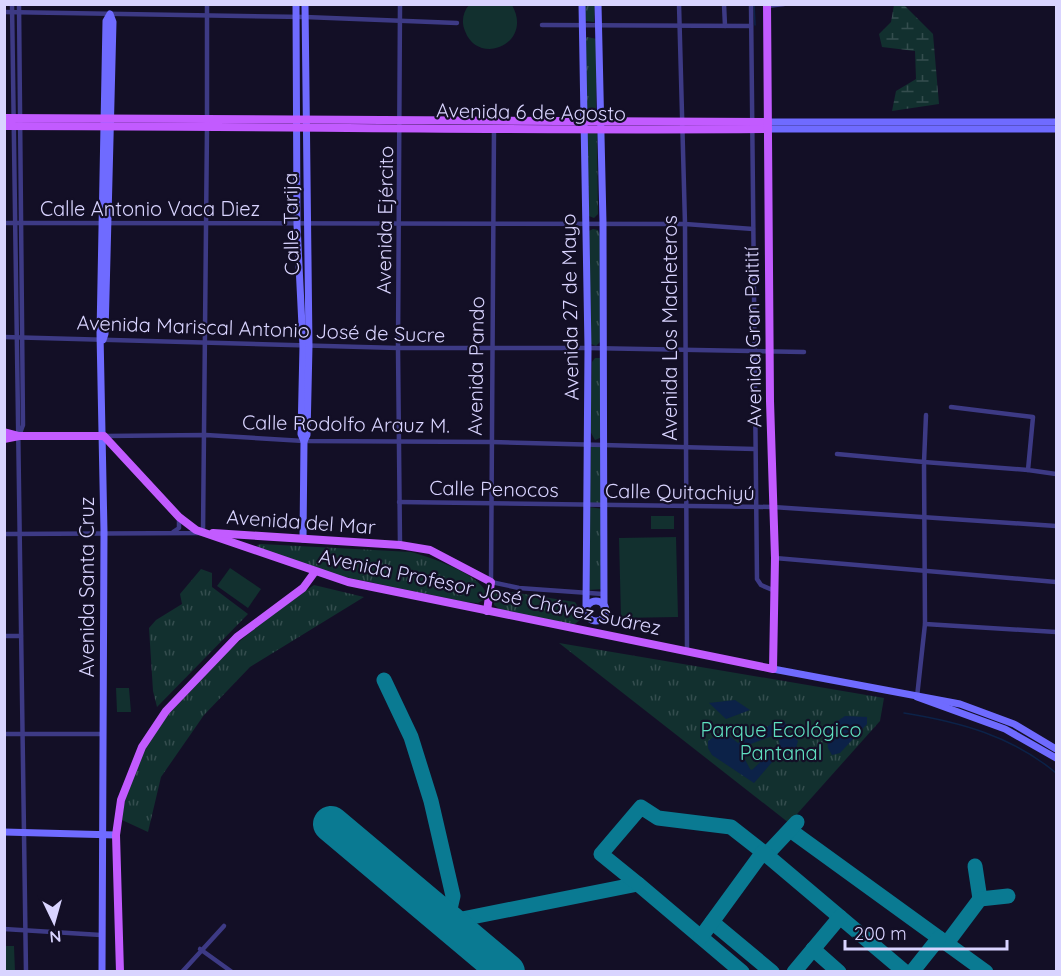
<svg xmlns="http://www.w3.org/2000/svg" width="1061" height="976" font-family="Quicksand,sans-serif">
<defs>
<pattern id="grass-tufts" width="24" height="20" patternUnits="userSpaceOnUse" patternTransform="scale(1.5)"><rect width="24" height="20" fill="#12302f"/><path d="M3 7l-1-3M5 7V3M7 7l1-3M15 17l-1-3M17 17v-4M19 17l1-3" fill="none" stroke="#344d4e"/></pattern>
<pattern id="wetland-marsh" width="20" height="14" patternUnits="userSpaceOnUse" patternTransform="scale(1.5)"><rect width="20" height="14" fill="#12302f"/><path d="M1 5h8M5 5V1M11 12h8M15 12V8" fill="none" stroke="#344d4e"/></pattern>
</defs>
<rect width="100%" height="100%" fill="#130f26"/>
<g fill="url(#grass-tufts)">
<polygon points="584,5 595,5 594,22 586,21"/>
<polygon points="587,37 597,39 596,113 586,112 584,39"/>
<polygon points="587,133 597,133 598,214 594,218 589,216"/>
<polygon points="593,229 598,230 600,235 601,341 596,346 591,344 589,231"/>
<polygon points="595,358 600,358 603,362 602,437 595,440 590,431 592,362"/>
<polygon points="591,447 603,447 603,503 589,503"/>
<polygon points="589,507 603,509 603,589 588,590"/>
<path d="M261,544L411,552C430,557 478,574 485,591V599L478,603L466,602L340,576L258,548L257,545Z"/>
<polygon points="201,569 212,573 212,587 248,614 157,707 153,691 149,628 156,620 182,604 180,594"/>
<path d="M314,585L364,597L250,667L204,715L161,777L148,832L122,820C131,722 238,637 314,585Z"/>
<polygon points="499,590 575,602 581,612 580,620 571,627 502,611 494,605 494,593"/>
<polygon points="559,643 884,698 880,721 789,823"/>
</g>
<polygon fill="url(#wetland-marsh)" points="894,5 904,5 933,34 939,104 892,111 896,91 916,79 915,51 882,47 879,34 891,22"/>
<g fill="#12302f">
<path d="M469,5H512C534,44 478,67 465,31C461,22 463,12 469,5Z"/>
<rect x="651" y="516" width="23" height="13"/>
<polygon points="676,537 678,617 621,618 619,538"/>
<polygon points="230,568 261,589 248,608 217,586"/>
<polygon points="116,688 129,688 131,712 117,712"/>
<polygon points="4,946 14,946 15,971 5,971"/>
</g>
<g fill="#0c2248" fill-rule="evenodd">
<polygon points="735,700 750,710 726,719 709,703"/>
<polygon points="845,716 867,717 867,724 840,753 832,755 828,748 826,729"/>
<path d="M777,721L785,722L788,731L798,741L795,751L773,761L754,783L712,755L708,748V741L723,731L738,743ZM772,736L779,740L780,747L771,752L752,770L750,769L741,752L748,745Z"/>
</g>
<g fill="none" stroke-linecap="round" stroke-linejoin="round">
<g stroke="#0c2248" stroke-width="1.5">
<polyline points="754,4 755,25"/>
<path d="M904,713C960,722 1012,736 1056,773"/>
</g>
<g stroke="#0a7a92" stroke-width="15">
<polyline points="384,680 411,737 431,801 453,896 447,922 638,884 742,972"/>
<polyline points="790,830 986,972"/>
<polyline points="767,854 797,822"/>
<polyline points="975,866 980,899"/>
<polyline points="638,884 601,854 641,807 658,818 731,827 763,852"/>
<polyline points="712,922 772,972"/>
<polyline points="701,937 763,852 905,972"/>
<polyline points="947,943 980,899 1008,896"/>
<polyline points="813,949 839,972"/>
<polyline points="794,972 840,917"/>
<polyline points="912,972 939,938"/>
</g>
<polyline stroke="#0a7a92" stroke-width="36" points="331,824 507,972"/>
<g stroke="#3d3a85" stroke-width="4.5">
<polyline points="12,4 26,972"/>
<polyline points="207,4 207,119"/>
<polyline points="400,4 398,348 400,545"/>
<polyline points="679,4 685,224 687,651"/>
<polyline points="724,4 725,26"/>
<polyline points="751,4 757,579 761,585 775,591"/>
<polyline points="767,6 784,4"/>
<polyline points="4,12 305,17 457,23"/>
<polyline points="542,25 751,26"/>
<polyline points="494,127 491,582 519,588 603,594"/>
<polyline points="4,223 685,224 753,229"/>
<polyline points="4,337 398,348 588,348 804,352"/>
<polyline points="951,407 1033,417 1028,470 1056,474"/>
<polyline points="926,415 924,462 1028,470"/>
<polyline points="19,436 23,425 19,4"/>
<polyline points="104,436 206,435 304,441 492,442 755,449"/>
<polyline points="837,454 924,462 925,624 917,697"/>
<polyline points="399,502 773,507 1056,526"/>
<polyline points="173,532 179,528 179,517"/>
<polyline points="4,534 203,533 207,127"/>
<polyline points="775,558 1056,582"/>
<polyline points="925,624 1056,632"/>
<polyline points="4,636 21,636"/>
<polyline points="4,734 103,734"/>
<polyline points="4,929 101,935"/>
<polyline points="200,949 232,972"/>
<polyline points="182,972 224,926"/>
</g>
<g stroke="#6f6bff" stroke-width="7">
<polyline points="296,4 297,225 303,346 301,434 304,441 303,539"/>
<polyline points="582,4 588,348 586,608"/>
<polyline points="598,4 603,223 604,607"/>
<polyline points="768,122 1056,122"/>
<polyline points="768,129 1056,129"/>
<polyline points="304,441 307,435 309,346 305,4"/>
<circle cx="596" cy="611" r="10"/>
<polyline points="773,669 960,704 1014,724 1056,749"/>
<polyline points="917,697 1005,729 1056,758"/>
<polyline points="4,832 116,835"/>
<polyline points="102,972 104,532 100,333 106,21 110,14 113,22 105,334 103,340"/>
</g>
<g stroke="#c25bff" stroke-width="8">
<polyline points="4,118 768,122"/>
<path d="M4,126C259,126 513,131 768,129"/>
<polyline points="4,432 19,436"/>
<polyline points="4,439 19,436 104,436 179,517 196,530 348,582 773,669 775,558 770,401 767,4"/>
<polyline points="213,533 400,545 430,550 491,582 487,611"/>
<polyline points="120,972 116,835 121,800 142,747 166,711 237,637 303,588 314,573"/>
</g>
</g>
<g text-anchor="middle" stroke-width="4.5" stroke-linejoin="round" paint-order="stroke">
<g font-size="20" fill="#d9d4ff" stroke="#130f26">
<text transform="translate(531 112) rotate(1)" y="7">Avenida 6 de Agosto</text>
<text x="150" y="216">Calle Antonio Vaca Diez</text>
<text transform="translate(385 220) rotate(-89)" y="7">Avenida Ejército</text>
<text transform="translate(291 224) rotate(-91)" y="7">Calle Tarija</text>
<text transform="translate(570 307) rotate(-91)" y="7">Avenida 27 de Mayo</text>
<text transform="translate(670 328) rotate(-90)" y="7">Avenida Los Macheteros</text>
<text transform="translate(261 329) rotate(2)" y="7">Avenida Mariscal Antonio José de Sucre</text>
<text transform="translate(753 337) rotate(-91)" y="7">Avenida Gran Paitití</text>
<text transform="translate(476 366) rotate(-89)" y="7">Avenida Pando</text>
<text transform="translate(346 424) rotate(1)" y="7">Calle Rodolfo Arauz M.</text>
<text transform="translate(494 489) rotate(1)" y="7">Calle Penocos</text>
<text transform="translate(680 492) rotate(1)" y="7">Calle Quitachiyú</text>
<text transform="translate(301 522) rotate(4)" y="7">Avenida del Mar</text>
<text transform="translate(87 587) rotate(-90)" y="7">Avenida Santa Cruz</text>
<text transform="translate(490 592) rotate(12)" y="7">Avenida Profesor José Chávez Suárez</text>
</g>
<g font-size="20" fill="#5fe0c0" stroke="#130f26">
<text x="781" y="737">Parque Ecológico<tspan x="781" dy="23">Pantanal</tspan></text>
</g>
</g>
<rect width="1061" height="976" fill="none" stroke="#d9d4ff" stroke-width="12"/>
<g transform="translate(54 922) rotate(175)" stroke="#130f26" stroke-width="4.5" paint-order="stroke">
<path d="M0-4.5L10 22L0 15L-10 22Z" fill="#d9d4ff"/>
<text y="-9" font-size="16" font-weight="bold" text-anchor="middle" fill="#d9d4ff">N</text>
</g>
<path d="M845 940v9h162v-9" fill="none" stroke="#d9d4ff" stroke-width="3"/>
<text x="854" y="940" font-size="18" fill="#d9d4ff" stroke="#130f26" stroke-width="4.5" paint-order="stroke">200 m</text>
</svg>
